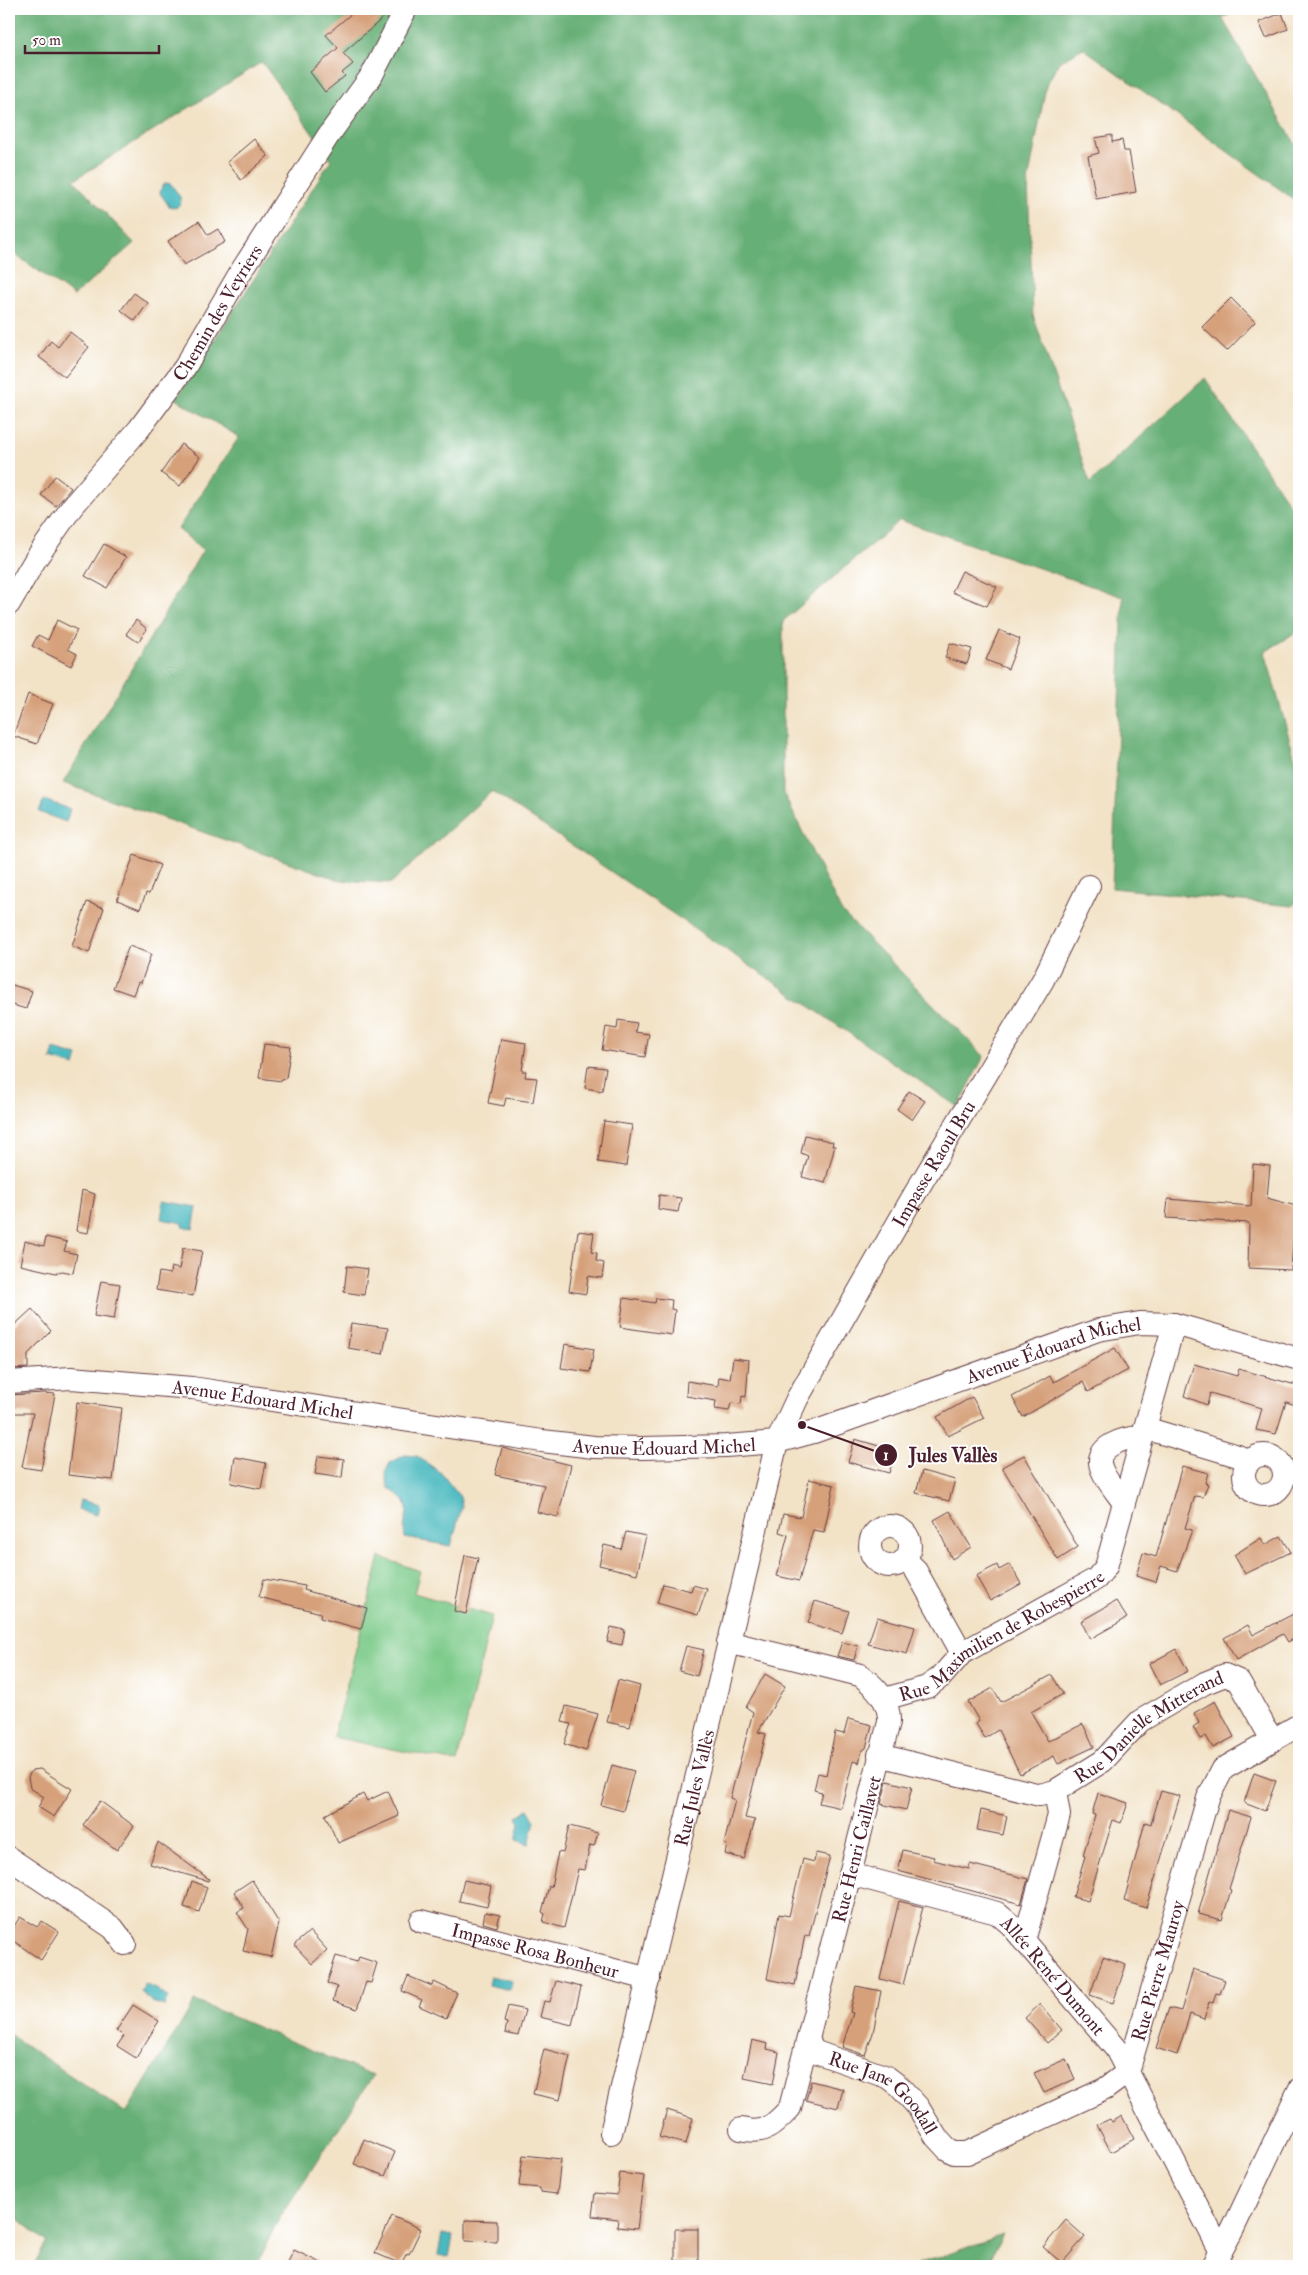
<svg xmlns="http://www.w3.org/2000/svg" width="1308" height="2275" font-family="'IM FELL Double Pica',serif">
<rect width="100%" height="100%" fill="#fff"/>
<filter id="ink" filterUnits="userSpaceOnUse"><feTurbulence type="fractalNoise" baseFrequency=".02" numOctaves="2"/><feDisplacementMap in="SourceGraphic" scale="10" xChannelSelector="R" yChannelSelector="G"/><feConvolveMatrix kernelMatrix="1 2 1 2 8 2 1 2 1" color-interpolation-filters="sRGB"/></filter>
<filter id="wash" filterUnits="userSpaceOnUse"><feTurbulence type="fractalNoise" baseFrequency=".0096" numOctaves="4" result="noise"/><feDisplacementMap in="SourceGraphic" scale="20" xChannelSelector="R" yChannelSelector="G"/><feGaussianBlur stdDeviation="1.12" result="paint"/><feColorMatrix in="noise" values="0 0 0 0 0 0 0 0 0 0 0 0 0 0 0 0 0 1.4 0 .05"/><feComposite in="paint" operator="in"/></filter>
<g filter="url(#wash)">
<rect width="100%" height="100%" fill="#f2e2c6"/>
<polygon fill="#7dcb8a" stroke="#64755a" points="380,1557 420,1571 414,1593 492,1616 457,1762 333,1737"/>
<g fill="#66af76" stroke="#586750">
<polygon points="9,9 1241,9 1222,18 1299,150 1299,203 1083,48 1059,62 1046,86 1028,182 1033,315 1090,483 1205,378 1299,519 1299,630 1265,652 1299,773 1299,900 1292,906 1112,888 1123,597 900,520 783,621 783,792 841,911 984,1056 958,1107 492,791 391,883 339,880 63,783 203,550 178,529 239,437 176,399 331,160 262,62 74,180 134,243 74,296 9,250"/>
<polygon points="195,2001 373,2076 277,2222 256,2266 34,2264 47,2242 9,2211 9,2034 126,2113"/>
<polygon points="1002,2235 987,2266 915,2266"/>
</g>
<g fill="#4bbac0" stroke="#4a6c76">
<polygon points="166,183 171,184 180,197 181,203 176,208 169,206 160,193 162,186"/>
<polygon points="44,800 70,809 66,822 39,812"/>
<polygon points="54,1049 78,1056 75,1066 51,1059"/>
<polygon points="164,1201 197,1207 193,1229 183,1227 183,1223 161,1219"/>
<path d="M405,1455L417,1456L441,1473L460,1497L462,1506L451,1546L405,1538C400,1513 421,1509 389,1488L385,1473L390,1463Z"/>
<polygon points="80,1500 99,1505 97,1515 78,1510"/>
<polygon points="528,1809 535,1821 529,1844 516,1840 520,1823 517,1817"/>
<polygon points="490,1976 512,1981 510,1990 488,1985"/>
<polygon points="145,1984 158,1990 168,1998 164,2006 152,2002 141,1992"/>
<polygon points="442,2234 453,2236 449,2257 438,2255"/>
</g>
<g id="blocks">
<g fill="#d6a07a">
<polygon points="357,9 377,9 384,17 343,53 353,64 342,73 345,76 325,92 310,72 338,48 326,35"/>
<polygon points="1282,13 1288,29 1266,38 1259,22"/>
<polygon points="1112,135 1112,142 1122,140 1124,151 1129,151 1136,192 1096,199 1088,156 1099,153 1095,138"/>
<polygon points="254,139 268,156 241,180 227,162"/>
<polygon points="199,221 208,235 218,229 225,242 184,265 168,241"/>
<polygon points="134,293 148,303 135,321 121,310"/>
<polygon points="1231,298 1255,322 1227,351 1202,327"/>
<polygon points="70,332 89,347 65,377 39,357 51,341 58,347"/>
<polygon points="181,444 200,457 180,486 161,473"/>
<polygon points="55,476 71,488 56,506 41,495"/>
<polygon points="104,544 126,557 107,588 85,576"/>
<polygon points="962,571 997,587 987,606 952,592"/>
<polygon points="57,620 77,630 68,649 77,654 71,666 32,646 38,635 48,640"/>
<polygon points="136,620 147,629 138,642 126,634"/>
<polygon points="999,630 1020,639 1008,669 986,660"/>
<polygon points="950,643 972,649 967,664 945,658"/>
<polygon points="28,694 53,704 37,744 13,736"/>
<polygon points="134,855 160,865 149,894 146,893 140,909 117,900"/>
<polygon points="87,902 104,908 89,953 72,946"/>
<polygon points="129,946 151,954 141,983 138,982 133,995 113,988"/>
<polygon points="9,984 32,991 26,1009 9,1004"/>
<polygon points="618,1020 637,1023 635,1032 649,1034 645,1057 602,1050 606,1027 617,1029"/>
<polygon points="501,1039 526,1043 522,1071 526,1071 525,1077 537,1078 533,1102 506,1098 504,1106 488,1103"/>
<polygon points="264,1044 291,1047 286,1078 281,1081 259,1078"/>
<polygon points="588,1066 606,1068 602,1091 585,1088"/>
<polygon points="909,1091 925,1101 912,1120 897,1109"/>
<polygon points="604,1121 632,1125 626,1166 598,1162"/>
<polygon points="805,1135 833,1142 832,1146 835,1146 825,1183 802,1177 808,1156 801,1153"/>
<polygon points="1253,1164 1270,1166 1267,1198 1296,1206 1291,1270 1248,1268 1249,1223 1166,1218 1168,1199 1251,1206"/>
<polygon points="82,1190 95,1194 88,1233 76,1231"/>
<polygon points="659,1195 681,1198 678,1212 658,1209"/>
<polygon points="578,1231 594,1233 591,1252 597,1253 596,1261 604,1263 602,1278 588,1276 586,1294 569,1291"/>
<polygon points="46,1237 67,1242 64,1251 77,1254 73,1273 62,1271 56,1273 20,1265 25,1241 44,1246"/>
<polygon points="183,1248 202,1251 193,1296 156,1290 159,1272 170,1274 171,1267 179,1269"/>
<polygon points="347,1266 368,1269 364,1295 344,1292"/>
<polygon points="101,1281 120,1284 114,1319 94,1316"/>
<polygon points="624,1298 655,1303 656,1298 672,1300 671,1309 675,1310 672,1335 620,1327"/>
<polygon points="32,1309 51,1331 28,1354 28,1368 9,1369 9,1330"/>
<polygon points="351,1323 388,1328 383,1354 348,1348"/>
<polygon points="565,1344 594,1349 590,1372 561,1368"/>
<polygon points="1115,1348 1128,1370 1088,1392 1083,1382 1023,1417 1012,1397 1050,1376 1054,1382"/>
<polygon points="733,1358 749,1360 746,1397 742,1396 741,1404 731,1403 729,1411 715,1409 716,1401 686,1396 687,1381 718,1386 719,1377 730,1379"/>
<polygon points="1194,1364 1237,1376 1239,1369 1299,1386 1299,1406 1286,1402 1276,1434 1256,1430 1262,1408 1210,1393 1207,1405 1184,1396"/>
<polygon points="44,1393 55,1394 41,1470 22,1467 33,1413 9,1413 9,1395"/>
<polygon points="972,1397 984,1418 948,1436 937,1417"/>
<polygon points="77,1402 122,1408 113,1480 68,1475"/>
<polygon points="855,1439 896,1451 889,1473 848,1462"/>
<polygon points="502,1448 571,1465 558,1517 537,1512 544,1485 495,1475"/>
<polygon points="1024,1455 1078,1547 1058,1560 1002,1467"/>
<polygon points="318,1456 344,1459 342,1478 315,1474"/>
<polygon points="235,1457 266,1463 261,1489 231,1483"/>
<polygon points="1182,1466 1208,1473 1205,1483 1208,1484 1203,1497 1195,1496 1185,1528 1192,1530 1177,1571 1161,1566 1156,1582 1136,1576 1143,1553 1156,1557"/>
<polygon points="922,1471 955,1480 949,1501 916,1493"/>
<polygon points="809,1479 834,1485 824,1532 813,1530 799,1581 777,1576 788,1535 779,1532 783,1514 801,1517"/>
<polygon points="950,1511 971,1547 952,1559 934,1520"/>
<polygon points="626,1532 646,1536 637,1574 599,1565 604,1545 621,1549"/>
<polygon points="1281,1536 1291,1552 1245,1574 1234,1555 1261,1538 1265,1545"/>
<polygon points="465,1555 478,1558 466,1614 454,1611"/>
<polygon points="1010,1564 1021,1584 990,1601 976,1576 997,1565 999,1570"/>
<polygon points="264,1579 305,1586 304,1590 367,1608 361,1629 320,1618 321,1613 259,1597"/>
<polygon points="663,1584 691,1591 693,1585 707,1589 698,1615 657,1603"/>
<polygon points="815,1601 849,1611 842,1633 808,1623"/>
<polygon points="1116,1601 1127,1618 1090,1639 1081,1621"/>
<polygon points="1299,1611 1299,1636 1288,1642 1283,1634 1236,1660 1224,1638 1248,1625 1253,1635"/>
<polygon points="877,1617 915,1627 907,1654 868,1644"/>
<polygon points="611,1627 625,1630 622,1645 607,1642"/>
<polygon points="842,1642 858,1646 854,1660 837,1656"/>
<polygon points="686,1646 704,1650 697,1676 679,1671"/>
<polygon points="1176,1649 1188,1671 1160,1685 1149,1664"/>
<polygon points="765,1674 785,1686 758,1732 766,1734 745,1818 755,1820 744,1859 725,1854 727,1845 724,1844 735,1800 730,1798 753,1712 746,1707"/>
<polygon points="1052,1675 1063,1694 1031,1712 1048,1741 1083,1724 1094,1747 1058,1764 1054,1756 1020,1774 998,1730 985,1738 976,1724 979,1721 968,1702 993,1688 1001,1702"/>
<polygon points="618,1680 640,1686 630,1727 607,1722"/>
<polygon points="1215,1701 1234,1737 1213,1748 1206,1736 1200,1739 1193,1727 1199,1723 1194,1713"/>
<polygon points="566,1706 598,1714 586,1751 564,1744 571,1724 562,1722"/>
<polygon points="848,1719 872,1725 866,1748 862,1751 859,1763 853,1761 841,1808 819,1803 822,1792 814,1790 818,1773 826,1775 835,1732 844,1734"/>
<polygon points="612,1765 634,1771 623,1811 601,1805"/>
<polygon points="40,1769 72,1789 54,1817 38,1807 44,1797 30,1788 28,1777 32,1770"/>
<polygon points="1254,1773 1276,1781 1265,1811 1244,1803"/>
<polygon points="887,1781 912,1787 906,1810 881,1804"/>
<polygon points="388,1791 399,1816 338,1843 325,1815 363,1794 367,1801"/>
<polygon points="1161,1791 1180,1796 1146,1908 1124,1901 1145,1822 1151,1824"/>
<polygon points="1098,1793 1128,1803 1121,1823 1113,1820 1088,1901 1073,1897 1085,1856 1083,1855 1095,1815 1092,1814"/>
<polygon points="100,1801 134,1826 117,1850 83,1825"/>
<polygon points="981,1810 1007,1816 1003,1835 977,1830"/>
<polygon points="1228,1810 1251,1817 1229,1889 1231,1890 1222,1920 1198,1914"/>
<polygon points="569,1826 598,1833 594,1846 590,1845 585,1870 578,1869 564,1928 543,1922 545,1914 542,1912 549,1886 551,1887 558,1852 563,1853"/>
<polygon points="158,1842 209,1879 208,1881 150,1864"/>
<polygon points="903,1850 934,1857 933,1860 969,1869 970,1864 1028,1879 1021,1904 898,1871"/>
<polygon points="816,1853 830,1856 809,1936 805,1935 795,1985 767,1979 779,1914 789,1916 803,1859 814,1862"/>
<polygon points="252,1880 279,1923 271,1957 243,1951 248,1929 237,1912 244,1908 234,1892"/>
<polygon points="464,1880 491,1886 487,1907 459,1901"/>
<polygon points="192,1881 207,1887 199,1912 184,1907"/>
<polygon points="899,1901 923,1907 903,1985 880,1979"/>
<polygon points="485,1912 500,1915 497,1927 483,1923"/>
<polygon points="20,1917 37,1927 42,1921 59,1932 41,1960 9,1938 9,1934"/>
<polygon points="310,1931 327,1950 312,1964 294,1945"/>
<polygon points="336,1956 357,1962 359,1957 377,1963 371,1983 366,1982 357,2009 333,2001 337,1987 327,1983"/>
<polygon points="1103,1957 1126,1965 1113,2003 1090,1995"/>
<polygon points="1193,1969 1225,1980 1220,1994 1216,1993 1213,2003 1209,2002 1204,2019 1190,2014 1177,2055 1156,2048 1169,2008 1181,2011"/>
<polygon points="408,1976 432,1986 434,1982 457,1993 446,2018 419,2006 422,2000 402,1991"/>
<polygon points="556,1981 581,1987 572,2025 540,2017 544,2001 550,2002"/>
<polygon points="856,1986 881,1991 873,2033 865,2055 842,2047 853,2013 850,2012"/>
<polygon points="1040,2004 1062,2030 1047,2043 1025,2018"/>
<polygon points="133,2005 159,2021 136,2058 117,2046 124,2036 116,2031"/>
<polygon points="508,2006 525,2010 518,2036 505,2033 507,2023 504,2022"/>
<polygon points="752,2040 768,2044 767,2049 779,2052 773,2084 744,2078"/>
<polygon points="544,2049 570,2056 560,2100 533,2094"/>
<polygon points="1066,2059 1075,2079 1044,2093 1034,2073"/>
<polygon points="811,2081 843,2089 838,2108 806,2100"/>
<polygon points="667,2110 693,2118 686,2144 659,2137"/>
<polygon points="1122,2116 1134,2139 1111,2152 1097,2125 1110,2119 1112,2122"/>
<polygon points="364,2139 395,2152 385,2176 354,2164"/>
<polygon points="523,2155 561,2159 557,2194 540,2192 540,2188 519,2186"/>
<polygon points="620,2173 644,2176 637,2229 617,2227 618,2219 592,2216 595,2193 617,2195"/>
<polygon points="392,2216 421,2229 409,2254 407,2253 401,2264 375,2253"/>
<polygon points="465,2220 497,2221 497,2242 465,2241"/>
<polygon points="1066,2220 1085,2237 1062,2263 1043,2247"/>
<rect x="675" y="2229" width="23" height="32"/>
<polygon points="294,2250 327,2266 286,2266"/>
</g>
</g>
</g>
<g filter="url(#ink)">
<use href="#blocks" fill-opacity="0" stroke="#633c42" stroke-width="1"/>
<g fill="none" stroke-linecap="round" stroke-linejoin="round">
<defs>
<g id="minor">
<path id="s1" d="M9,604L35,560L72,507L139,429L185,367L240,273L328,136L372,75L406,9"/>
<path id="s2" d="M9,1382L71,1378L192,1388L542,1441L594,1447L643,1448L726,1446L777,1442L814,1432L1098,1330L1140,1323L1174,1324L1299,1359"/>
<polyline points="1145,1428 1238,1456 1249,1462"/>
<circle cx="1264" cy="1475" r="20"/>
<path d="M1124,1503C1117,1493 1107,1482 1102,1470C1091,1446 1126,1437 1143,1437"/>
<circle cx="890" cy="1546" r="20"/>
<polyline points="905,1559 915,1569 962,1653"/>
<path d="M728,1642L860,1675C876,1687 890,1701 889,1722L790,2108C774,2125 766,2135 741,2129"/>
<path id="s3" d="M884,1699L927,1687L941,1677L962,1653L1096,1579L1106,1567L1174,1324"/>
<path id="s4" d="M879,1755L1040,1795L1055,1791L1103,1761L1140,1721L1205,1683L1225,1675L1239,1681L1272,1740"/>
<polyline points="9,1858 113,1928 125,1944"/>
<path id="s5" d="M850,1874L997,1913L1011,1925L1116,2049L1221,2252"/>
<path id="s6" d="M421,1921L649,1979"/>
<polyline points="1024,1941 1059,1815 1055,1791"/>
<path id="s7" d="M809,2040L813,2051L887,2077L899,2086L918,2107L936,2137L947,2149L954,2153H967L1105,2089L1128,2072L1208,1798L1223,1769L1299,1725"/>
<path id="s8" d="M611,2133L777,1442L797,1399L914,1195L1043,980L1089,886"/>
<polyline points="1213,2266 1232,2231 1299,2090"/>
</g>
</defs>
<use href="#minor" stroke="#633c42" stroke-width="24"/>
<use href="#minor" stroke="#fff" stroke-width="22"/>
</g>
</g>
<g text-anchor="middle" stroke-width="4" stroke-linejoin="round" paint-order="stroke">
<g font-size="19" fill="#4a1f2b" stroke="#fff">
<text dy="7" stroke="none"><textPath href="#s1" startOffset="359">Chemin des Veyriers</textPath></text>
<text dy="7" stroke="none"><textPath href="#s8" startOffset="1030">Impasse Raoul Bru</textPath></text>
<text dy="7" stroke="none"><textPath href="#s2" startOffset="1065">Avenue Édouard Michel</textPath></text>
<text dy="7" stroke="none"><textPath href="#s2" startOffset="255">Avenue Édouard Michel</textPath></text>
<text dy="7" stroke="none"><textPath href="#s2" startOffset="660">Avenue Édouard Michel</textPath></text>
<text dy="7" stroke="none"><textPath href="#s3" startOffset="135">Rue Maximilien de Robespierre</textPath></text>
<text dy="7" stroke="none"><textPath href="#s4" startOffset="296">Rue Danielle Mitterand</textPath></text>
<text dy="7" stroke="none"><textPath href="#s8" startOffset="355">Rue Jules Vallès</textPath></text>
<text transform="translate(856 1849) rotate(-76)" y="7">Rue Henri Caillavet</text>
<text dy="7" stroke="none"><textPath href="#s6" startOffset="118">Impasse Rosa Bonheur</textPath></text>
<text dy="7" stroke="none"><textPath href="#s7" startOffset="492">Rue Pierre Mauroy</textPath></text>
<text dy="7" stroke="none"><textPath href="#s5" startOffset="236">Allée René Dumont</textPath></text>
<text dy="7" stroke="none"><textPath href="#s7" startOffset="96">Rue Jane Goodall</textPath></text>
</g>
</g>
<path fill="none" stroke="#4a1f2b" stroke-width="2" d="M802 1425L886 1455"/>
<g fill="#4a1f2b" stroke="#fff" stroke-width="2">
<circle cx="802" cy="1425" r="5"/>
<circle cx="886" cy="1455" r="12"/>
</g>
<g font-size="15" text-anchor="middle" font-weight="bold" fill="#fff">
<text x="886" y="1460">1</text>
</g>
<g font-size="20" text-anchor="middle" font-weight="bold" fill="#4a1f2b" stroke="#fff" stroke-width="4" stroke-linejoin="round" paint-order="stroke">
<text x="953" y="1462">Jules Vallès</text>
</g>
<rect width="1308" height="2275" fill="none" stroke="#fff" stroke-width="30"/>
<path d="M25 45v8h134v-8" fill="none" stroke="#4a1f2b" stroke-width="2.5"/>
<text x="32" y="45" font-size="15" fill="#4a1f2b" stroke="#ffffff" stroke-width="4" paint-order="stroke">50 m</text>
</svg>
